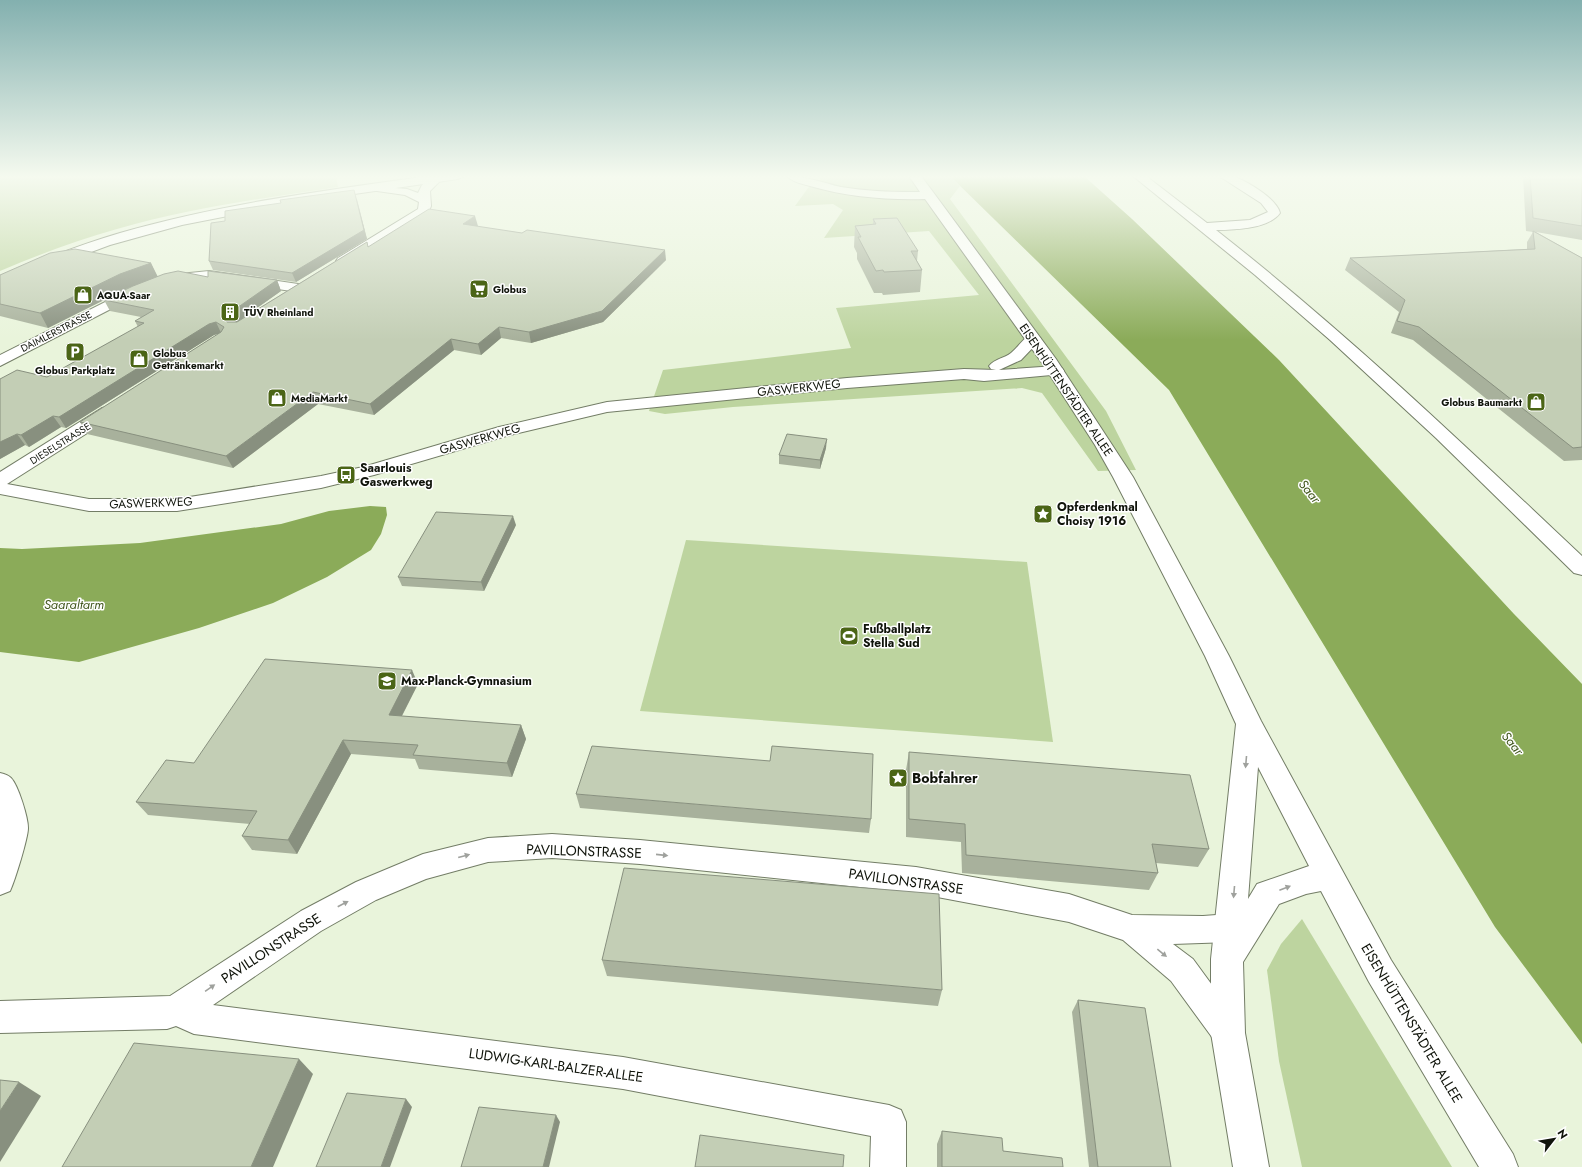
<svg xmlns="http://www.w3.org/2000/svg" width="1582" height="1167" font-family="Jost,sans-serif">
<rect width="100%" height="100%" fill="#e9f4db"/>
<g fill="#bdd49f">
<path d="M0,176H336L338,187C264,198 189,208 117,229C77,240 38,255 0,271Z"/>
<polygon points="813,176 950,176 960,186 950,199 1106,411 1136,470 1098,471 1042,393 1022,388 733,407 665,414 649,411 663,370 851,348 836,308 979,295 929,231 824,238 843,210 833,204 795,206 808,188 821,179"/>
<polygon points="686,540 1027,562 1053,742 640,711"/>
<polygon points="1302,919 1452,1167 1302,1167 1279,1061 1267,970 1281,944"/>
</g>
<g fill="#8bab59">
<polygon points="950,176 1084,176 1132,219 1279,360 1514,614 1582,684 1582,1044 1495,927 1169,390"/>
<polygon points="370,506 386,507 387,515 381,534 371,550 327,577 273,603 199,628 79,662 0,652 0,548 22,549 140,543 281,524 329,511"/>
</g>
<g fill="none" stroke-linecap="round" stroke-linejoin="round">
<defs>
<g id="street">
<polygon points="432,177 440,177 442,179 430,191 431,206 428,214 348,264 338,264 336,261 338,258 418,209 419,202 405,195 370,190 368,188 370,186 407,189 418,193 422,185"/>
<polygon points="209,271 298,284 303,285 305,288 303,291 298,292 209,279 170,283 165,282 163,279 165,276 170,275"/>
<polygon points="133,288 138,289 140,292 138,295 0,366 0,355"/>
<path d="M1033,334L1038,336L1041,339L1021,360L999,370L1056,366L1062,368L1064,371L1062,374L984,381L964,379L847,388L607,412L510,435L374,475L321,488L177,511H89L0,494V472L102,408L108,407L114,408L116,412L114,416L7,484L89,499H177L321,476L363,467L499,427L607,402L847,378L964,369L996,370L991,369L989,366C994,359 1005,358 1011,353C1019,347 1023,337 1033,334Z"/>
<polygon points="552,834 640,840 916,867 1069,894 1132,915 1203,916 1230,914 1240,918 1245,928 1240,938 1230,942 1173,944 1193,959 1239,1022 1244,1033 1239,1044 1228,1049 1217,1044 1171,981 1123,940 1069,922 916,893 640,864 552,858 488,862 426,879 376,900 321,931 213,1005 623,1057 889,1105 901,1110 906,1122 906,1167 870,1167 871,1136 623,1089 194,1034 176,1026 167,1029 0,1033 0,1001 170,996 301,911 356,882 423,854 488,838"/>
</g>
<g id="secondary">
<path d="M430,176H464L458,179L299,202L182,225L110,245L0,286V277C39,261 79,245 120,233C221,204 326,190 430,176Z"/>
<path d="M787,176C806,176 823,183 841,187C865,191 888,192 912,192H920L909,176H921L933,192L1056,359L1133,477L1229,656L1261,721L1391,960L1513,1154L1518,1167H1479L1369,982L1321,891L1306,894L1279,904L1243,962L1245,1033L1269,1167H1233L1211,1033V959L1236,724L1205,656L1113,477L1095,445L1042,363L925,199C886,200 848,197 810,186C803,184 792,182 787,176ZM1258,767L1309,866L1257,884L1248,899Z"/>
<path d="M0,773C4,774 8,775 11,778C18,785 28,817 28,828C28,838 15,880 10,891L0,895Z"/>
</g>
<path id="primary" d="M1133,176H1146L1207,223L1250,220L1268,212L1261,203L1219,176C1224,176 1231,175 1235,177C1248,182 1277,199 1280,213C1269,229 1233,230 1216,230C1345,331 1463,444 1582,556V575L1574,573L1436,438L1330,340L1255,275Z"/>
</defs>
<use href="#street" stroke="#737d66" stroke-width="2"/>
<use href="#secondary" stroke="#737d66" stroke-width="2"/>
<use href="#primary" stroke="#737d66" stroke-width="2"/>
<use href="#street" fill="#fff" fill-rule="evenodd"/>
<use href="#secondary" fill="#fff" fill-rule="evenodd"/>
<use href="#primary" fill="#fff" fill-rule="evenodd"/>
</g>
<g fill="#a8b19c">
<polygon points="1523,176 1582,176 1582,240 1536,232 1582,258 1582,460 1564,461 1413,340 1391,333 1399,312 1345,270 1350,258 1527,249 1527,242 1533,232 1526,231"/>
<polygon points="357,199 367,239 296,282 213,270 209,261"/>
<polygon points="873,219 918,251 917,261 922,270 920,292 883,295 882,293 874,293 857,259 857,253 854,247 855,226 873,225"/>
<polygon points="478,226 477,226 666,260 603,322 531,343 501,338 481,355 454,350 374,415 318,404 233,468 87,434 80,422 220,333 214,335 66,428 61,427 29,447 25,445 0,459 0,379 47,377 138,327 135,321 141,317 110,311 104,300 141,283 128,288 48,328 0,316 0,275 151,263 157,277 208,277 277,280 281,291 238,321 367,242 368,247"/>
<polygon points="826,448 820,469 779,464 779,455"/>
<polygon points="516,525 484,591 402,586 398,577"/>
<polygon points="418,684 402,716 521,725 526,739 512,777 419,769 415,759 351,754 297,854 252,850 242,836 250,824 148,815 136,802 194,763"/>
<polygon points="909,752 1209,849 1198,867 1156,863 1158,873 1149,890 962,873 961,842 906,837 906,770"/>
<polygon points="576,794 871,819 869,833 580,808"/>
<polygon points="602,960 942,990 938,1006 607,976"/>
<polygon points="1078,1000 1171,1167 1089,1167 1072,1012"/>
<polygon points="942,1131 1003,1151 1063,1167 937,1167 937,1144"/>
</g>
<g fill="#88907f">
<polygon points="354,190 367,239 296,282 292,273"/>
<polygon points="475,216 478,226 465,234 463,224"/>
<polygon points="665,250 666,260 603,322 531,343 529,332"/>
<polygon points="151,263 158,277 128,288 48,328 40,313 120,274"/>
<polygon points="277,280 281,291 229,328 224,317"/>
<polygon points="216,322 221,333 214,335 66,428 59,417 209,324"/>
<polygon points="499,327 501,338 481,355 478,344"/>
<polygon points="451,339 454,350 374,415 370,404"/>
<polygon points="313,392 318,404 233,468 226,456"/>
<polygon points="53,416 61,427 29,447 21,435"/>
<polygon points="17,434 25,445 0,459 0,442"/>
<polygon points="827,439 826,448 820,469 820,460"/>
<polygon points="513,516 516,525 484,591 481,582"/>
<polygon points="412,670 418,684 395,729 389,715"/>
<polygon points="521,725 526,739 512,777 507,763"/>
<polygon points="343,740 351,754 297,854 288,840"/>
<polygon points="299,1059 313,1074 273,1167 251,1167"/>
<polygon points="19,1082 41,1096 0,1162 0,1111"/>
<polygon points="406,1099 412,1107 390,1167 381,1167"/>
<polygon points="556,1115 560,1122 549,1167 543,1167"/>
</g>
<g fill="#c3ceb5" stroke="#88907f">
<polygon points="1530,176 1578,176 1582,178 1582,226 1533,218"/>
<polygon points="354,190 364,230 292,273 209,261 211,223 225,221 225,211 281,203 280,200"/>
<polygon points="429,209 475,216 463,224 522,233 527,230 665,250 602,311 529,332 499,327 478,344 451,339 370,404 313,392 226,456 80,422 221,332 224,327 216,322 209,324 59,417 53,416 21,435 17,434 0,442 0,379 17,370 47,377 144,323 135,321 154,310 104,300 133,286 164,274 178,271 208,277 208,271 277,280 224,317 227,322 237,322 367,242 368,247"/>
<polygon points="897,218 918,251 911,251 922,270 884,272 883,270 876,271 858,237 861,237 855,226 876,224 873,219"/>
<polygon points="1533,231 1582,258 1582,447 1573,448 1419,327 1397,321 1405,300 1350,258 1535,249"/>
<polygon points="75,249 151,263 120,274 40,313 0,304 0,275 50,253"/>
<polygon points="787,434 827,439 820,460 779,455"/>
<polygon points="436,512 513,516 481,582 398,577"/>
<polygon points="265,659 412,670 389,715 521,725 507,763 413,755 418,745 343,740 288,840 242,836 257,811 136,802 166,760 194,763"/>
<polygon points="592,746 770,761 772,746 873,754 871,819 576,794"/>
<polygon points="909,752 1190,775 1209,849 1152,844 1158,873 966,855 965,824 909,819"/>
<polygon points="624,868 939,894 942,990 602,960"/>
<polygon points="1078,1000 1145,1008 1171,1167 1098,1167"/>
<polygon points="134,1043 299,1059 251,1167 62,1167"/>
<polygon points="0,1080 19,1082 0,1111"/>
<polygon points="347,1093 406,1099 381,1167 316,1167"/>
<polygon points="479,1107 556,1115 543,1167 461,1167"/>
<polygon points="942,1131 1002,1138 1003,1151 1062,1158 1063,1167 942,1167"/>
<polygon points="700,1135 844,1155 843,1167 695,1167"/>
</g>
<defs><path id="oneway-solid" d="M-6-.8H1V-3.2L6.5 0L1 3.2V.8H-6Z"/></defs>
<g fill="#9fa19d">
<use href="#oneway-solid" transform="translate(1246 762) rotate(95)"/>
<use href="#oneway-solid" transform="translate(662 855) rotate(6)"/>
<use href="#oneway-solid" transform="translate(464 856) rotate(-15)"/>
<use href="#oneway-solid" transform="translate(1285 888) rotate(-21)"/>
<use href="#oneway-solid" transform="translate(1234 892) rotate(95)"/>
<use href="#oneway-solid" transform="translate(343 904) rotate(-28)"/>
<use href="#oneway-solid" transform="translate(1162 953) rotate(39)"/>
<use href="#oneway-solid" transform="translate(210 988) rotate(-35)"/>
</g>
<linearGradient id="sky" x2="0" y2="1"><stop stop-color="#83b0af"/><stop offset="0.52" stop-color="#f5faef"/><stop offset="1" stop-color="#f5faef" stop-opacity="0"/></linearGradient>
<rect width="1582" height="340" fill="url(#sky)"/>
<defs>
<symbol id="supermarket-square" viewBox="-11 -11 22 22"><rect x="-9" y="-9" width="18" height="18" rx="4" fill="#4b6516" stroke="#fff"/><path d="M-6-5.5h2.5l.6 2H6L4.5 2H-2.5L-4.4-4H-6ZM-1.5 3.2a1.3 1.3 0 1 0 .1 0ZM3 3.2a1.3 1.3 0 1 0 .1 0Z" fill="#fff"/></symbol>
<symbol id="shop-square" viewBox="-11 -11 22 22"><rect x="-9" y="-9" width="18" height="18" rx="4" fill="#4b6516" stroke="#fff"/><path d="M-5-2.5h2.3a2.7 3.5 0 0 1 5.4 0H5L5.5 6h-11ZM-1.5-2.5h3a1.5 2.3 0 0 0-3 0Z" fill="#fff"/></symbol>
<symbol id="building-square" viewBox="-11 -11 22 22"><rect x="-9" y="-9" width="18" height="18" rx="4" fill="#4b6516" stroke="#fff"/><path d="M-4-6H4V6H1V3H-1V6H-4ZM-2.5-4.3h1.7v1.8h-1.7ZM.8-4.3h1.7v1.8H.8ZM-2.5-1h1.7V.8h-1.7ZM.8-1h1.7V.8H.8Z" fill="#fff"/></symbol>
<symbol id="parking-square" viewBox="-11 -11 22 22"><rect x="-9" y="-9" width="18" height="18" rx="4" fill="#4b6516" stroke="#fff"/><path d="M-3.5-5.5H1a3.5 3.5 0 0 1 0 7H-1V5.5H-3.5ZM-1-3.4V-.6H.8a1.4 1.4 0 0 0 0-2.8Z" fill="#fff"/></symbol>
<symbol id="bus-square" viewBox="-11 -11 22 22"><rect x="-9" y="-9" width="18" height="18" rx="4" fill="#4b6516" stroke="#fff"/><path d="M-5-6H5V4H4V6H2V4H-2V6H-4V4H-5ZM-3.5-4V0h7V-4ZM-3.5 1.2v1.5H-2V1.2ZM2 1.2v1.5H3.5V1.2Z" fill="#fff"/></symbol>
<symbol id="sight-square" viewBox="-11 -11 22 22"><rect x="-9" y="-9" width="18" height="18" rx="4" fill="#4b6516" stroke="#fff"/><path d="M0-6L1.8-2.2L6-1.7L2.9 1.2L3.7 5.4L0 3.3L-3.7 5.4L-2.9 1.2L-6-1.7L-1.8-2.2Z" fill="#fff"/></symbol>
<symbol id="stadium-square" viewBox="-11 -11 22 22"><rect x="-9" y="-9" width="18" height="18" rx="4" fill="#4b6516" stroke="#fff"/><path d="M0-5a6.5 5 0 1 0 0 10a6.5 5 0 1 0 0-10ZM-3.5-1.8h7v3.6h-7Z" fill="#fff"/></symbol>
<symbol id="school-square" viewBox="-11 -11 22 22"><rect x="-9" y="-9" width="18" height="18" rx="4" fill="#4b6516" stroke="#fff"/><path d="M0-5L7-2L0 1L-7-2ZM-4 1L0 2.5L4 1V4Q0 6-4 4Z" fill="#fff"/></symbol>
</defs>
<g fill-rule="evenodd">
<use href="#supermarket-square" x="468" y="278" width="22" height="22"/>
<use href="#shop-square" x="72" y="284" width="22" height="22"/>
<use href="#building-square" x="219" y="301" width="22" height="22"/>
<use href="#parking-square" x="64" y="341" width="22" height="22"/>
<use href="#shop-square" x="128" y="348" width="22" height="22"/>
<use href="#shop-square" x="266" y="387" width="22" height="22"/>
<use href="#shop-square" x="1525" y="391" width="22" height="22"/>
<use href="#bus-square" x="335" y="464" width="22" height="22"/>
<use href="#sight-square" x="1032" y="503" width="22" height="22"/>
<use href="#stadium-square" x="838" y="625" width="22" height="22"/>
<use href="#school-square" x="376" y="670" width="22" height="22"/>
<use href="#sight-square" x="887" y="767" width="22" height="22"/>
</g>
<g text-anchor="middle" stroke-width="3" stroke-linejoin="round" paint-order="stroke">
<g font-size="10" font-weight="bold" fill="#10140b" stroke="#fff" text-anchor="start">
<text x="493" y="293">Globus</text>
<text x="97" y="299">AQUA-Saar</text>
<text x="244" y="316">TÜV Rheinland</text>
<text x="153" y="357">Globus<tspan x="153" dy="12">Getränkemarkt</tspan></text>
<text x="75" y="374" text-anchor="middle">Globus Parkplatz</text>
<text x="291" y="402">MediaMarkt</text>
<text x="1522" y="406" text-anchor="end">Globus Baumarkt</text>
</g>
<g font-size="10" fill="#10140b" stroke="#fff">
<text transform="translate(56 331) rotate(-27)" y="4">DAIMLERSTRASSE</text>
<text transform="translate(60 443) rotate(-32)" y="4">DIESELSTRASSE</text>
</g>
<g font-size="12" fill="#10140b" stroke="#fff">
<text transform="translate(799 388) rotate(-6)" y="4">GASWERKWEG</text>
<text transform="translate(1066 390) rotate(56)" y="4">EISENHÜTTENSTÄDTER ALLEE</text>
<text transform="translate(480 439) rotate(-16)" y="4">GASWERKWEG</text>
<text transform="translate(151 503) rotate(-2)" y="4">GASWERKWEG</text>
</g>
<g font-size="12" font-weight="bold" fill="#10140b" stroke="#fff" text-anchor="start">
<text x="360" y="472">Saarlouis<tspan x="360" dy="14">Gaswerkweg</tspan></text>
<text x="1057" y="511">Opferdenkmal<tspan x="1057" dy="14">Choisy 1916</tspan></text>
<text x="863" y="633">Fußballplatz<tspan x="863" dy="14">Stella Sud</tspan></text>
<text x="401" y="685">Max-Planck-Gymnasium</text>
</g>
<g font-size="13" font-style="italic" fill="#43581e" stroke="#fff">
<text transform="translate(1310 491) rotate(51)" y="5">Saar</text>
<text x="74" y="609">Saaraltarm</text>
<text transform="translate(1513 743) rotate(51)" y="5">Saar</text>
</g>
<g font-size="14" font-weight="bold" fill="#10140b" stroke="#fff" text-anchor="start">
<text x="912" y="783">Bobfahrer</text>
</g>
<g font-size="14" fill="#10140b" stroke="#fff">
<text transform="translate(584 851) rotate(2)" y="5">PAVILLONSTRASSE</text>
<text transform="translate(906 881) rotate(8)" y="5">PAVILLONSTRASSE</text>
<text transform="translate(271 948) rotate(-33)" y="5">PAVILLONSTRASSE</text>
<text transform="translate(1412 1023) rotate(59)" y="5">EISENHÜTTENSTÄDTER ALLEE</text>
<text transform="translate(556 1065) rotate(8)" y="5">LUDWIG-KARL-BALZER-ALLEE</text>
</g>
</g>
<g transform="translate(1554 1139) rotate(59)" stroke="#ffffff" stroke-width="3" paint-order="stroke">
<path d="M0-3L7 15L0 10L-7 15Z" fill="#10140b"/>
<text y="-6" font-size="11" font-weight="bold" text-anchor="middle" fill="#10140b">N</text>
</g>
</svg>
